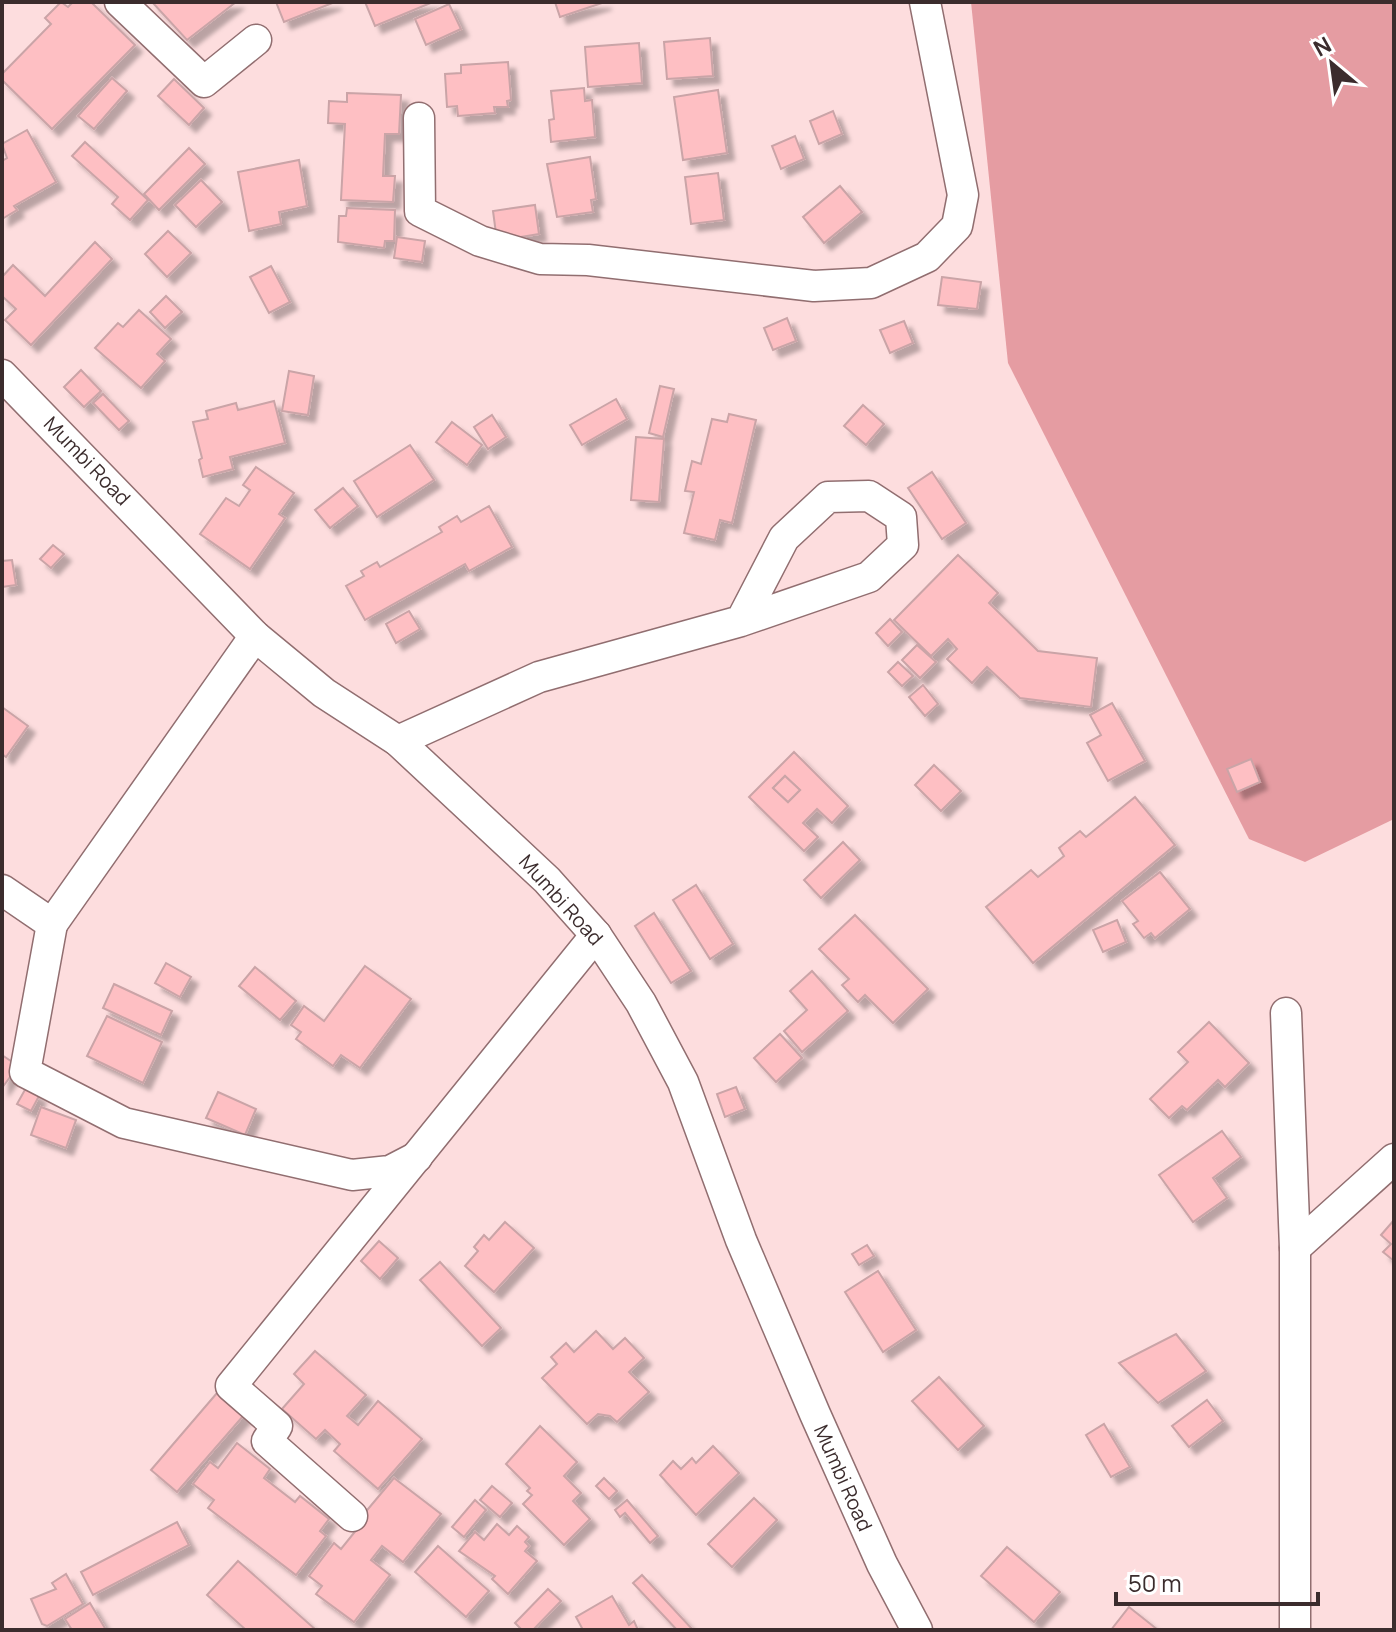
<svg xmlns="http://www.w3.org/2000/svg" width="1396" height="1632" font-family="Manrope,sans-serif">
<defs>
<filter id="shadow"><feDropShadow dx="7" dy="7" stdDeviation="2" flood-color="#0004"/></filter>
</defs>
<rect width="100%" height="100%" fill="#fdddde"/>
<polygon fill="#e59ca2" points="971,2 1394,2 1394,819 1305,862 1249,839 1008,363"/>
<g fill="#febfc3" stroke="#caa4a7" stroke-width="2" fill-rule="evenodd" filter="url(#shadow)">
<polygon points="61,2 68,7 73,2 91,2 135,45 52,129 2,80 2,74 51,24 45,18"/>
<polygon points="152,2 236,2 187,40"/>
<polygon points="276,2 335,2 284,22"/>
<polygon points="365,2 433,2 375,26"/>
<polygon points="555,2 605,2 560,17"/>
<polygon points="449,4 461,29 426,45 415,19"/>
<polygon points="710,38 713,76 667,79 664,42"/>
<polygon points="639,43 642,83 588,87 585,47"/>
<polygon points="508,62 511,100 507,101 508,107 494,107 495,113 458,116 457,106 447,107 445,74 461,73 461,65"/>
<polygon points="112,78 127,91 94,129 78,116"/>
<polygon points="174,79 204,108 189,125 158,96"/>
<polygon points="584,88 585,101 592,100 595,137 551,142 549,120 554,119 551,91"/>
<polygon points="718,90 727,153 683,160 674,97"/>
<polygon points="347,93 401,95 399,134 385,134 383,176 395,176 393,202 341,200 345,124 328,123 329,101 347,102"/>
<polygon points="833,111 842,134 819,144 810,121"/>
<polygon points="27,130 56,182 14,206 17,210 2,219 2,161 7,158 2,144"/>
<polygon points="795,136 804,159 781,169 772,146"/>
<polygon points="85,142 148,200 130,220 112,204 118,197 72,156"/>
<polygon points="189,148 205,164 159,210 144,194"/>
<polygon points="590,157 596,199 591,200 593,212 557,217 547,164"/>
<polygon points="299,160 307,206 279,212 281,224 249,231 238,172"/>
<polygon points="718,173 724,220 691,224 685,177"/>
<polygon points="201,180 222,202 196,227 175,205"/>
<polygon points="840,186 862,212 824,243 803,217"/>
<polygon points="535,205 539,234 497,241 493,211"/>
<polygon points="347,208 395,210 394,241 385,241 384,248 338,242 339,216 346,216"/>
<polygon points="168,231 191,253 167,277 145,254"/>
<polygon points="397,237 425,241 422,262 394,258"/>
<polygon points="95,242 112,259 31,345 5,320 16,309 2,296 2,277 13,265 45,296"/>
<polygon points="271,266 290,302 269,313 250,277"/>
<polygon points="942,277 981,282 977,309 938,305"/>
<polygon points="166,296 182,312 165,328 150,312"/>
<polygon points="139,310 171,339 157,354 165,361 141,388 95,348 118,323 123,327"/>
<polygon points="787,318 796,341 773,350 764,328"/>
<polygon points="904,321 913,343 890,353 880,330"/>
<polygon points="81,370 101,391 84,407 64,387"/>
<polygon points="289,371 314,376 308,415 282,411"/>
<polygon points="660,386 674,389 663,437 649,433"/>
<polygon points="103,394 129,421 119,430 93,403"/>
<polygon points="616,399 627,419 582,445 570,425"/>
<polygon points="274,401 285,443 230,457 233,469 203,477 199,460 202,458 193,422 208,419 206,411 236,403 238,410"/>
<polygon points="863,405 884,424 866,445 844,426"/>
<polygon points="729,414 756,420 732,523 720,520 715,540 684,533 694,492 685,491 692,461 701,464 712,419 727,422"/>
<polygon points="492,415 506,437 488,449 474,427"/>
<polygon points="452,422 482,445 467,465 436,442"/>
<polygon points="636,437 664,439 659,502 631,500"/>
<polygon points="410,445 434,480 377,517 354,481"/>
<polygon points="256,467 294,493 279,514 285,518 250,569 200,534 226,498 239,506 250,490 243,485"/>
<polygon points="932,472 966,523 942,539 908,488"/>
<polygon points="343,488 358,506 330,528 315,510"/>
<polygon points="489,506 512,547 469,571 465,564 365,620 346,586 364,576 361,571 377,562 380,567 442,532 439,527 457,516 461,522"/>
<polygon points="53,545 64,554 51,568 40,559"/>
<polygon points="958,555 998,593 989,603 1038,651 1097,658 1091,707 1020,698 987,667 972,683 947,659 957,649 948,639 931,656 894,620"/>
<polygon points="12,560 16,585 2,587 2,561"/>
<polygon points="409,611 420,629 396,643 386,624"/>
<polygon points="890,619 902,632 888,646 876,633"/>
<polygon points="917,645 936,662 920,678 902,660"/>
<polygon points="898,662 913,676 902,686 888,672"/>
<polygon points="923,685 938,704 925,716 909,697"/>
<polygon points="1112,703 1145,761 1108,781 1087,743 1101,735 1090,715"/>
<polygon points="2,707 28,726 6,757 2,754"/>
<path d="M794,752L848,806L832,823L817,809L803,823L818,837L804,851L749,797ZM785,776L800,790L788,802L773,788Z"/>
<polygon points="1251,759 1260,782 1237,792 1227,769"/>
<polygon points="934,765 961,791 941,811 915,785"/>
<polygon points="785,776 800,790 788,802 773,788"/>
<polygon points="1135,797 1175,845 1033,963 986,907 1031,870 1038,877 1064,856 1059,848 1080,831 1086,837"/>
<polygon points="843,842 860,860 821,898 804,880"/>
<polygon points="1160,872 1190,909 1155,938 1151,933 1144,938 1133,924 1138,921 1122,901"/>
<polygon points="696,885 733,944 710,959 673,900"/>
<polygon points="654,913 691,971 671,983 635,926"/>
<polygon points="855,915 928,989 893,1023 865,995 858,1002 842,985 849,979 819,949"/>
<polygon points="1117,920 1126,942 1103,952 1093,930"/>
<polygon points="166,963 191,977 180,997 155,983"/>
<polygon points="365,966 411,999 360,1068 341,1055 333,1066 296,1039 301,1032 291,1025 304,1006 324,1021"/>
<polygon points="255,967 296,1001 280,1020 239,986"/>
<polygon points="812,971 848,1011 802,1052 784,1031 807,1010 790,991"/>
<polygon points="114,984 172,1011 161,1035 103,1008"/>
<polygon points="107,1016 162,1042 143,1083 87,1056"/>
<polygon points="1209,1022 1249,1063 1225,1087 1218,1080 1187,1110 1182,1106 1169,1118 1150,1099 1188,1062 1178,1052"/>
<polygon points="780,1034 802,1058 776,1082 754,1058"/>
<polygon points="2,1055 18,1066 2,1088"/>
<polygon points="736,1087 745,1109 725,1117 717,1094"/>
<polygon points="26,1088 39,1096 31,1111 17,1104"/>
<polygon points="218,1092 256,1109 245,1135 206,1118"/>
<polygon points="41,1107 76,1120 66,1148 31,1135"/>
<polygon points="1222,1131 1241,1157 1213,1178 1227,1198 1193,1222 1159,1175"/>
<polygon points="1394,1220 1394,1261 1383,1252 1391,1244 1381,1235"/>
<polygon points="505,1222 534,1248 494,1292 465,1266 478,1251 474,1247 484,1235 489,1240"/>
<polygon points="379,1241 398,1258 380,1279 361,1261"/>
<polygon points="867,1245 874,1256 859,1265 852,1254"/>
<polygon points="440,1262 501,1328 482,1346 420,1280"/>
<polygon points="878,1271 916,1330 883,1352 845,1292"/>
<polygon points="596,1331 613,1349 625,1338 644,1358 629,1372 649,1392 617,1422 610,1416 598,1414 587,1424 542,1378 557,1364 551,1357 566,1343 574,1352"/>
<polygon points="1176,1334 1206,1371 1158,1403 1119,1363"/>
<polygon points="315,1351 366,1395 347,1416 358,1425 378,1401 422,1439 378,1489 334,1451 340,1444 325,1430 316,1439 282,1409 304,1384 294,1374"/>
<polygon points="939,1377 984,1426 958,1450 912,1401"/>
<polygon points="217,1393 244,1415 177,1492 151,1470"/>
<polygon points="1207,1400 1223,1421 1189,1447 1172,1426"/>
<polygon points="1104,1424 1130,1467 1111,1477 1086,1435"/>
<polygon points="540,1426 577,1462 564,1476 581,1493 573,1501 590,1519 564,1545 523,1504 532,1495 527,1491 530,1488 506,1464"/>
<polygon points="237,1443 270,1469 264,1478 295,1502 300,1496 329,1519 320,1531 326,1536 296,1575 208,1508 214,1500 193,1484 210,1462 218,1468"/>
<polygon points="713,1446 739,1473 696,1515 660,1475 673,1461 681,1469 692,1458 696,1463"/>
<polygon points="394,1478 441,1514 403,1562 382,1546 371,1560 390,1575 354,1622 316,1594 322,1586 309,1576 334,1543 341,1549 366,1518 363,1515"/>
<polygon points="604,1478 617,1491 609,1499 596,1486"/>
<polygon points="492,1486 512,1503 500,1517 480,1500"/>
<polygon points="754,1498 777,1520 732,1567 708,1544"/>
<polygon points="475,1500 486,1510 464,1537 452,1527"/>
<polygon points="627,1500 658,1536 650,1543 625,1513 620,1517 615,1510"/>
<polygon points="177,1522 189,1545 93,1595 81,1572"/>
<polygon points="497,1524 509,1535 517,1526 529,1537 525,1542 529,1546 525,1551 537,1561 508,1594 492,1579 495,1576 459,1551 475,1532 484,1540"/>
<polygon points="438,1546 489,1591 466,1617 415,1572"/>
<polygon points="1007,1547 1060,1592 1034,1622 981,1576"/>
<polygon points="238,1561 316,1630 246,1630 207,1595"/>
<polygon points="66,1574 83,1604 47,1626 42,1624 31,1599 56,1589 52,1583"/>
<polygon points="642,1575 693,1630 677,1630 633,1583"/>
<polygon points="548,1589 561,1601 533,1630 522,1630 515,1623"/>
<polygon points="612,1596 629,1625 634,1621 638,1630 583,1630 576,1617"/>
<polygon points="90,1603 106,1630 72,1630 65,1619"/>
<polygon points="1129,1607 1158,1630 1111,1630"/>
</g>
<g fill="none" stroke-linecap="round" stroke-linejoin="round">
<defs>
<g id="minor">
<polyline points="120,2 204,82 256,40"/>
<polyline points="419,118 420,211 480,241 540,259 588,260 814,286 871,283 927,257 957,226 963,195 925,2"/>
<polyline points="2,375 255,636 324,693 398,741 547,880 596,935 641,1003 683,1082 741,1240 815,1414 882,1564 917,1630"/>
<polyline points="398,741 539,677 741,621 869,577 903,545 901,517 869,496 828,497 784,538 741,621"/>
<polyline points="2,890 52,924 25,1072 124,1123 352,1175 390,1171 417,1157"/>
<polyline points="52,924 255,636"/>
<polyline points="1286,1013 1295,1248 1295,1630"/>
<polyline points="1295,1248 1394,1159"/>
<polyline points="352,1516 267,1441 277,1426 231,1386 596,935"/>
</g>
</defs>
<use href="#minor" stroke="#916e70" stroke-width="33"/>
<use href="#minor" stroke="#fff" stroke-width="30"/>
</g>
<g text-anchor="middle" stroke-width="6" stroke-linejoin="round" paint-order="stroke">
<g font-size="20" fill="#3b2c2d" stroke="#fff">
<text transform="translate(87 461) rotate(46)" y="7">Mumbi Road</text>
<text transform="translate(561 900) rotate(48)" y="7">Mumbi Road</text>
<text transform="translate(843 1478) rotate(66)" y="7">Mumbi Road</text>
</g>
</g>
<rect width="1396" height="1632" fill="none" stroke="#3b2c2d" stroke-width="8"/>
<g transform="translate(1332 64) rotate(331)" stroke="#ffffff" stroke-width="6" paint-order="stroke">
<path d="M0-6L14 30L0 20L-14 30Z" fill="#3b2c2d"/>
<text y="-12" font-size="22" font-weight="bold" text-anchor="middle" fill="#3b2c2d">N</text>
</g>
<path d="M1116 1592v12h202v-12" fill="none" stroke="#3b2c2d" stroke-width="4"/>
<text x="1128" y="1592" font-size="24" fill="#3b2c2d" stroke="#ffffff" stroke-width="6" paint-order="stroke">50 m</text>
</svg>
